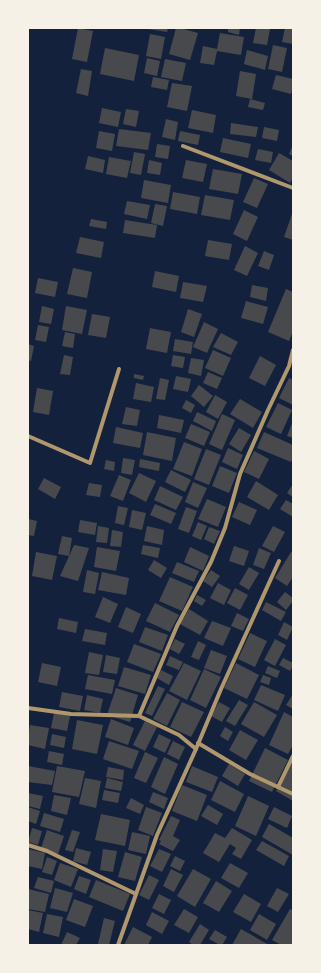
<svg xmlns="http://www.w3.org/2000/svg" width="321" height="973" font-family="'PT Sans Narrow',sans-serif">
<rect width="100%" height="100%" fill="#14213d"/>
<g fill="#48494c">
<polygon points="78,28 93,31 87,62 72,59"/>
<polygon points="148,28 168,28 167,32 148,29"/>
<polygon points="176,28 180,28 198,33 190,60 169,54"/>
<polygon points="228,28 240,28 239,35 228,32"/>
<polygon points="256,28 270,29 267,45 253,43"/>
<polygon points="285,28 293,28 293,44 282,42"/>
<polygon points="220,33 244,37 241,55 217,51 214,65 200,63 203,46 217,49"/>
<polygon points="150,34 165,37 161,59 146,56"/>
<polygon points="273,45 287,48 282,72 268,69"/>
<polygon points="105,48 139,55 134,81 100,74"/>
<polygon points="247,50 268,56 265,70 244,64"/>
<polygon points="147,58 160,61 157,76 144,73"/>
<polygon points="165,59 186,63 182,81 161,77"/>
<polygon points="81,69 92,71 88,96 76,93"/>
<polygon points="240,71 256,74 252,99 236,96"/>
<polygon points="276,75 293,79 293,86 291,94 272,89"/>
<polygon points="153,77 169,80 167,90 151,87"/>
<polygon points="172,83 192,86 187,111 167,107"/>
<polygon points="250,99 265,103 263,110 248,107"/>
<polygon points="102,108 121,112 118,127 99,123"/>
<polygon points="126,109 139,111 136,127 123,124"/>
<polygon points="192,110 216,115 213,133 188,128"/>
<polygon points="166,119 178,122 175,140 162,137"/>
<polygon points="231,123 258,127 256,137 230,134"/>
<polygon points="264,127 279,130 277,141 262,138"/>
<polygon points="119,129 151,133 148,150 116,146"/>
<polygon points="99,131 115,134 112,151 96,148"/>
<polygon points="180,131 200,135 198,145 178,141"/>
<polygon points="223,138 251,144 248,158 220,152"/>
<polygon points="157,144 170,146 168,159 155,157"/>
<polygon points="293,145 293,156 289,154"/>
<polygon points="258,149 273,152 271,163 255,160"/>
<polygon points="134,152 145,154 141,175 130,173"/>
<polygon points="279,153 293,161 293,177 290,183 269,170"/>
<polygon points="88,156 105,160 103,173 85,169"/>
<polygon points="109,157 131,161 127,178 106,174"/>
<polygon points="149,160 162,163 160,175 147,173"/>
<polygon points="186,160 207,164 203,182 182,178"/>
<polygon points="213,169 242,174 238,194 209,189"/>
<polygon points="254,178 268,184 257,208 243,202"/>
<polygon points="144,180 171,185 168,203 141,198"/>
<polygon points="173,192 200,197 197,214 170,209"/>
<polygon points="205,195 234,200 230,220 201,215"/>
<polygon points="127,201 150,205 147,219 124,214"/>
<polygon points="155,204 167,206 163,226 151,223"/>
<polygon points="244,210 258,217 247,241 233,234"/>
<polygon points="293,211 293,240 284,237"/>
<polygon points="91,219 107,222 106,229 89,226"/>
<polygon points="125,220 157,225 155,238 123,233"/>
<polygon points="80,237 104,242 101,258 76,253"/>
<polygon points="208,240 232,244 229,260 205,256"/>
<polygon points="245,246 258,253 247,276 234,270"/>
<polygon points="264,251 274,255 269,270 258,266"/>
<polygon points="73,268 92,272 87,298 67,294"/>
<polygon points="155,271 179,276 176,292 152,287"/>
<polygon points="38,278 58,282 55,297 35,293"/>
<polygon points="183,282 207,286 203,302 180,298"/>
<polygon points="252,285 268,288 266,301 250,297"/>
<polygon points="286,289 293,292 293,331 289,341 268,332"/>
<polygon points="246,301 268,307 263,324 241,318"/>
<polygon points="42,306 54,309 51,324 39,322"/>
<polygon points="66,306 87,310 82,334 62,330"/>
<polygon points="188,309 202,314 194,337 181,332"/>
<polygon points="92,314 110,317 106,338 88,335"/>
<polygon points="204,322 218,329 207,353 193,347"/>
<polygon points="38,325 49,327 46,342 35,340"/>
<polygon points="150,328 171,332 167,353 146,349"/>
<polygon points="65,332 75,334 73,348 62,346"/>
<polygon points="221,333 238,342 231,355 213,347"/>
<polygon points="175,339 193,342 191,354 173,351"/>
<polygon points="28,344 34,346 31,361 28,360"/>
<polygon points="213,350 231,358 223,376 205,368"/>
<polygon points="64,355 73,357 70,375 60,374"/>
<polygon points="173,355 185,357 183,368 171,366"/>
<polygon points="260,356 276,365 265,386 249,378"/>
<polygon points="191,358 204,360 201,376 188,373"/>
<polygon points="208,372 222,378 217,389 203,383"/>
<polygon points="134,374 144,376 143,380 134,378"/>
<polygon points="176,376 191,379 188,392 173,389"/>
<polygon points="160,378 169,380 165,400 156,399"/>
<polygon points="289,378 293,380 293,405 279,398"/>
<polygon points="136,383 154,387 151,402 133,399"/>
<polygon points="199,385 213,396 204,407 191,396"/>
<polygon points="37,388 53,391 49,415 33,412"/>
<polygon points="215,395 227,402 218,419 206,412"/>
<polygon points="240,399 262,412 253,428 230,414"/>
<polygon points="186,400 195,405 191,413 182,408"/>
<polygon points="278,403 292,410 281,434 266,427"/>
<polygon points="126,407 140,410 137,426 122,424"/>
<polygon points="197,412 216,421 212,431 193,421"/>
<polygon points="222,414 235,420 222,450 209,444"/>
<polygon points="159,415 184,420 181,433 157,428"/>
<polygon points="293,421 293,438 287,436"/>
<polygon points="191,424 210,432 204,446 185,438"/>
<polygon points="116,427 143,433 140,448 113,443"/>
<polygon points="239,428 251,435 241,452 229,444"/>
<polygon points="147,432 176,438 172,461 143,455"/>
<polygon points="264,432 293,445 293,457 291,462 257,448"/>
<polygon points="184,442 202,449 192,476 173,469"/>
<polygon points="228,448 243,455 237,469 222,462"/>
<polygon points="206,449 221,455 209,485 194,479"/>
<polygon points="254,451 269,459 259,479 244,472"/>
<polygon points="123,458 135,460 132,475 121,473"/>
<polygon points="140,459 160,463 159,471 139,467"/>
<polygon points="106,460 115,462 114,471 104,469"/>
<polygon points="220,466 237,473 229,493 212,486"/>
<polygon points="171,470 191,480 185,492 165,482"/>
<polygon points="139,473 156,481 146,502 129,493"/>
<polygon points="119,475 131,480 123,501 110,496"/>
<polygon points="44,478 61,487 55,499 38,489"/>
<polygon points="256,481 278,495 269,510 247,497"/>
<polygon points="193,482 207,488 198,508 185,502"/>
<polygon points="89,483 102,485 100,497 86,495"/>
<polygon points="293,484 293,497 287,493"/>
<polygon points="160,486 183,497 176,510 154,500"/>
<polygon points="207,499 226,507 218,527 198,519"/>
<polygon points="286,500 293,504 293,517 280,509"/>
<polygon points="239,502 257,510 250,525 232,517"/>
<polygon points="155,504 176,513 171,524 150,515"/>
<polygon points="118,506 128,508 124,525 115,523"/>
<polygon points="186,507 197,511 189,533 178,529"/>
<polygon points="132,510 146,513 142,530 129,527"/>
<polygon points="28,519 37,521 34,536 28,535"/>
<polygon points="80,520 97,523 95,535 78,532"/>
<polygon points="198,522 207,526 201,540 192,536"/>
<polygon points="98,526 109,528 107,543 96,542"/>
<polygon points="147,526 164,530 162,545 144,541"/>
<polygon points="273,526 285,532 274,552 262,546"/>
<polygon points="209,527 220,531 214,544 204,539"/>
<polygon points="112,530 123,532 121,547 110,546"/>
<polygon points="62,536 72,538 69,556 58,554"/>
<polygon points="74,545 89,548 78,581 60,576"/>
<polygon points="143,545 160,548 158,558 141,554"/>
<polygon points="234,546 249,551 244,566 229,561"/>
<polygon points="97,547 120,551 116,571 94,567"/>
<polygon points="190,547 209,556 203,571 184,562"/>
<polygon points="259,548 271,553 264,569 253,565"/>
<polygon points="36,552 57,556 52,580 32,576"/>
<polygon points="291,552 293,553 293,577 287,586 275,578"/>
<polygon points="154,560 167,568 161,578 148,570"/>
<polygon points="177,562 199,571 194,582 172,573"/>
<polygon points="249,567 259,573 249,590 239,584"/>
<polygon points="87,570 99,573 95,594 83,592"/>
<polygon points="211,570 220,576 212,587 203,581"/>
<polygon points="102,572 129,578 126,595 98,590"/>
<polygon points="170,577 193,587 182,611 159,601"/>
<polygon points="218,583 231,590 224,605 210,598"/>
<polygon points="235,588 248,595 240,610 227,603"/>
<polygon points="285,592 293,598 293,601 286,610 277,602"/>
<polygon points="197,595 206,600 202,606 194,601"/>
<polygon points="103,597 118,604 110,623 95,617"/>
<polygon points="266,602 286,612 281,621 262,610"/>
<polygon points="155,603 179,615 170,632 146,621"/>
<polygon points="126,607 141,614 133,633 118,627"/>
<polygon points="189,609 208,621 200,635 180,624"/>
<polygon points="237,613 249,619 243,631 231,626"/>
<polygon points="59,618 78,622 76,633 57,629"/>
<polygon points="212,621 231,628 223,646 204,638"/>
<polygon points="284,622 293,627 287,640 278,635"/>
<polygon points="145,627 168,635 162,651 139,642"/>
<polygon points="85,629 107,633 105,645 82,641"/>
<polygon points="250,633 267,641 255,667 238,659"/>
<polygon points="175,639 185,644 179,654 170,649"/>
<polygon points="275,639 286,645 275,666 264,660"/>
<polygon points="198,641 206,645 199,660 191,657"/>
<polygon points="134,644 161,654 153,672 127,662"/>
<polygon points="211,650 227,656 220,674 204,668"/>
<polygon points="89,652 103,655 99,675 85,673"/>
<polygon points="106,655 120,658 117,674 103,672"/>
<polygon points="170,656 183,662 179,670 166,665"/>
<polygon points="283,658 293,663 293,665 290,671 279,665"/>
<polygon points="42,663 61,667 57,686 38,682"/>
<polygon points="184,663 201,671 187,700 169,691"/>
<polygon points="236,663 259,675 247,699 224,688"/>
<polygon points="268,666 280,671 277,678 265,673"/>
<polygon points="124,667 151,675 145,694 118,686"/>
<polygon points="204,669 221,677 206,708 190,700"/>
<polygon points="161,670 173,676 169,685 157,678"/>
<polygon points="88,675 115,680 112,694 85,689"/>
<polygon points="263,675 271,678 269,685 260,682"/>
<polygon points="261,685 285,695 278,711 254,700"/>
<polygon points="158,686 165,689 152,716 145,713"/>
<polygon points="116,688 138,695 130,722 107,715"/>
<polygon points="62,692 83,696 80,711 59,707"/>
<polygon points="167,693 180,700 167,726 153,719"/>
<polygon points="293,694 293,709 286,705"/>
<polygon points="87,695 103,699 100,713 84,710"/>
<polygon points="239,700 248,705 235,726 226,721"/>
<polygon points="182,702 204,712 191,737 170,727"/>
<polygon points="219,702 230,708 222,722 211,716"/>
<polygon points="254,702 277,715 264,737 241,724"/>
<polygon points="284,712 293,717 293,745 288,754 269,745"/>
<polygon points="54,713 70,716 67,731 51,728"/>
<polygon points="111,719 134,728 128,745 105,737"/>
<polygon points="77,720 103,725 97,754 72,749"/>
<polygon points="145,721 157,727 145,751 133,745"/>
<polygon points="30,725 49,728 45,749 28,745 28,738"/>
<polygon points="225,727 233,732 228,741 220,736"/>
<polygon points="240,730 258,740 246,760 229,750"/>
<polygon points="52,734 66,737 64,748 50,745"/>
<polygon points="159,734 171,740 165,753 153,747"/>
<polygon points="109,741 139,751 132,769 103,759"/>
<polygon points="173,741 185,747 179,760 167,754"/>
<polygon points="265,748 288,760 272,792 249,781"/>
<polygon points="49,751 64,754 62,765 47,762"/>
<polygon points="145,752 158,758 146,783 134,778"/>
<polygon points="164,757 178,764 165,794 151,787"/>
<polygon points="292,763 293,764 293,801 276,791"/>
<polygon points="229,764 245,774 238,786 222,776"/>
<polygon points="28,766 55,771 52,785 28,782"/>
<polygon points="57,766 85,771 79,797 52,792"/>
<polygon points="192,766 218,777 212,792 186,782"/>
<polygon points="108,767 124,770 123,780 106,777"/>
<polygon points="85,778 101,781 96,808 79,804"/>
<polygon points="107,778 123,782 121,791 105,788"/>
<polygon points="220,781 244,794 235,812 211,800"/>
<polygon points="182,785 207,795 197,821 172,811"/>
<polygon points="104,790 120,793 118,803 102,800"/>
<polygon points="153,792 168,798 164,809 149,802"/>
<polygon points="28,793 43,796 40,809 28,806"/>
<polygon points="54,795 71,798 67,815 51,811"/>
<polygon points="248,796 269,806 256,836 235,826"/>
<polygon points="131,798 144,805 140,814 126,808"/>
<polygon points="208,805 223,814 217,825 201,816"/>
<polygon points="28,807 40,811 36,824 28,821"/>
<polygon points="146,807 162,813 153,836 138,830"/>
<polygon points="274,807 292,816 287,828 268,819"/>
<polygon points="44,813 64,819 60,832 40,826"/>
<polygon points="101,814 130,820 125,846 95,840"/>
<polygon points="171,816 180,820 173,836 180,840 173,851 159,844 161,841 159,840"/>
<polygon points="269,824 293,838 293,855 262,837"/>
<polygon points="32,828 42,831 38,845 28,842"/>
<polygon points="232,828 252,840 241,859 232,854 236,848 230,844 219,862 203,853 215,833 225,838"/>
<polygon points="47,830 64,836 58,854 41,848"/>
<polygon points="72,830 80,832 73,852 65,850"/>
<polygon points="132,832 150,836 146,854 128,850"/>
<polygon points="262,841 289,856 284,866 256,850"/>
<polygon points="76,848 91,852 87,865 73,861"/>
<polygon points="28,849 45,853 42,869 28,866"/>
<polygon points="103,849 117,851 113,872 100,870"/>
<polygon points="159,849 171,854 162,872 150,866"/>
<polygon points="125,852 142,857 135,881 118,877"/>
<polygon points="175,856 185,861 180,871 170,866"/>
<polygon points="47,857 57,861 52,875 42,872"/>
<polygon points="60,863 78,869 71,887 54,880"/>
<polygon points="230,863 248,873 239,888 221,878"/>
<polygon points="171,869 183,875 174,892 163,886"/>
<polygon points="193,869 211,879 195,907 177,896"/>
<polygon points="149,875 159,880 149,900 139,895"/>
<polygon points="79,876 91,880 86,894 74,889"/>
<polygon points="38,877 54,881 51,893 34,888"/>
<polygon points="96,880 130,894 123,911 89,897"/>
<polygon points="216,881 232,891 219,912 203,903"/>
<polygon points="55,888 73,893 67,912 50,908"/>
<polygon points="277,888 289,894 278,912 267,906"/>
<polygon points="28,889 49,894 45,912 28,909"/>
<polygon points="159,894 171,900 164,914 152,908"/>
<polygon points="244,894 261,904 251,922 233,912"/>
<polygon points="74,899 93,906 85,927 66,920"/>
<polygon points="184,909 198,917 189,933 174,925"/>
<polygon points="290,909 293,910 293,945 281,945 272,940"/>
<polygon points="28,910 43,913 39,932 28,929"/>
<polygon points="152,912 169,921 162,934 146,925"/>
<polygon points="47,914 63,917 59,937 43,933"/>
<polygon points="259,914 276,924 267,940 250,930"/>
<polygon points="104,918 115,921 109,945 98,944"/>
<polygon points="200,924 209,930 200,945 193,945 189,942"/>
<polygon points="133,927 152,937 148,945 124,945"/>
<polygon points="241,929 269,945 232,945"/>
<polygon points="215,930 227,937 222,945 220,945 209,939"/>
<polygon points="67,932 80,938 76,945 61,945"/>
</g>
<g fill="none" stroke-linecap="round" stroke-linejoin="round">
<g stroke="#b1986c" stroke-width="4">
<polyline points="183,146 293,188"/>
<polyline points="28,436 90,463 119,369"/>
<polyline points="28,708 71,714 139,716"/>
<polyline points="198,743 250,774 293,794"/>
<polyline points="196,749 179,735 139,716 177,626 211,562 225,528 240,474 268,410 289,366 293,350"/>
<polyline points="278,787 293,756"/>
<polyline points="28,845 47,851 136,894"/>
<polyline points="118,945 157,835 196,749 221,689 279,561"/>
</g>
</g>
<rect width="321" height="973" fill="none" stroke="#f6f1e7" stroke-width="58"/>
</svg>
